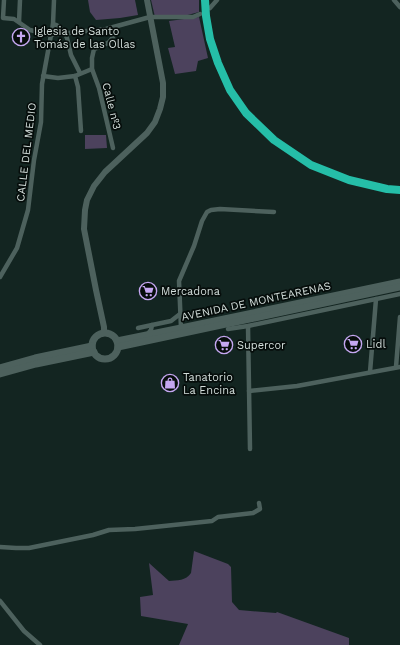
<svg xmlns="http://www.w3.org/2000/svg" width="400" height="645" font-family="'Work Sans',sans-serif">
<rect width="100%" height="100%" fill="#132521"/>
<g fill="#4c425d">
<polygon points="88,0 135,0 138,15 120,18 96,20 90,12"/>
<polygon points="151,0 199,0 199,12 180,17 155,17"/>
<polygon points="199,17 208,58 198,61 196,71 175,74 168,48 175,47 169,21"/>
<polygon points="85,135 106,135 107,148 85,149"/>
<path d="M194,551L228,564L231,567L232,602L239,610L276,613L277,612L349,638V645H179L188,624L141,616L140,597L153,595L149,563L169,581C177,580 186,581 191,573Z"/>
</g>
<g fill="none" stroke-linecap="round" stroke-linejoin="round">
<g stroke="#4d615d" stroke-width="4.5">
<polyline points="4,0 3,18 14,19 30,30 51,35 77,32 106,29 150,17 193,17 200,14"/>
<polyline points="394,0 400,7"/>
<polyline points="210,8 217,0"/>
<polyline points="19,22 20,0"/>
<path d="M53,24C59,25 61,28 63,34"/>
<polyline points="65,34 67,38 71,55 80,73"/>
<polyline points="43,76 58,78 75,76 92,69"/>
<polyline points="75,76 78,87 81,131"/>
<path d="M113,148L99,88L92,69V58L94,49C108,44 112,43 117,27"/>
<polyline points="0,277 17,248 28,210 34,160 41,122 42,84 53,24 54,0"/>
<polyline points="248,326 250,449"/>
<polyline points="138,328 152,325"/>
<polyline points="181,328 179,281 194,246 202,221 207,212 211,210 220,209 274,212"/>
<polyline points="228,329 248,326 400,294"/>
<polyline points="147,335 151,330 152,325 171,321 180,314"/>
<polyline points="396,367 400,317"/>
<polyline points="370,372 376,299"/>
<polyline points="249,391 297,386 400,367"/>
<polyline points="0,547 16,548 29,548 93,535 109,530 135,529 212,521 218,517 253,513 260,509 259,503"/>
<polyline points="0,601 24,631 40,645"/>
</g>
<polyline stroke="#4d615d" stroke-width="6" points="104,333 104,327 96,290 84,229 85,210 87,200 94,186 105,172 147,133 155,122 160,109 163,97 163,83 147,0"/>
<g stroke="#4d615d" stroke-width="7">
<circle cx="105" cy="346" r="13"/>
<polyline points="117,341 181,328 400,282"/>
<polyline points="118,347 400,287"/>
<polyline points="0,368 35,358 92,346"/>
<polyline points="0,374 36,364 94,352"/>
</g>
<polyline stroke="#25bea8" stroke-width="8" points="205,0 206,16 210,39 218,63 230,90 246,113 274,140 311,165 349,180 387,189 400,190"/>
</g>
<defs>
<symbol id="church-ring" viewBox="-11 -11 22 22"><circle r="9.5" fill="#060d0b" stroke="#c5a7f1" stroke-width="1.5"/><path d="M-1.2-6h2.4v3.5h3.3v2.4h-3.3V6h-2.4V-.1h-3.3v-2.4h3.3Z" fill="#c5a7f1"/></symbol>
<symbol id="supermarket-ring" viewBox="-11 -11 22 22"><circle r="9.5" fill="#060d0b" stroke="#c5a7f1" stroke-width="1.5"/><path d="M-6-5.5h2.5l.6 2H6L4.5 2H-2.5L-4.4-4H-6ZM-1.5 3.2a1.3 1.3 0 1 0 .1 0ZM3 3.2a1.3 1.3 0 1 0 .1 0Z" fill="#c5a7f1"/></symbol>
<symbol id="shop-ring" viewBox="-11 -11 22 22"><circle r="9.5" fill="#060d0b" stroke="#c5a7f1" stroke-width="1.5"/><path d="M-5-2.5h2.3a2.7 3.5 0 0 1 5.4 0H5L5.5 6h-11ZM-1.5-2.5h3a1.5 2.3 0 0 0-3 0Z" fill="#c5a7f1"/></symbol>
</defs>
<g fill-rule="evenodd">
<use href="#church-ring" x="11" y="27" width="20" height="20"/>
<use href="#supermarket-ring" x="138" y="281" width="20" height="20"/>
<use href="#supermarket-ring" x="343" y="334" width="20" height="20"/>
<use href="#supermarket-ring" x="214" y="335" width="20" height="20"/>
<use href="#shop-ring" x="160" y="373" width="20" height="20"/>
</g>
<g text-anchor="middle" stroke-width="3.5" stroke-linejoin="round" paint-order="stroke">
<g font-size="11" fill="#d3dedb" stroke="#060d0b" text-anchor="start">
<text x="34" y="35">Iglesia de Santo<tspan x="34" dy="13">Tomás de las Ollas</tspan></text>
<text x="161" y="295">Mercadona</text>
<text x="366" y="348">Lidl</text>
<text x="237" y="349">Supercor</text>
<text x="183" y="381">Tanatorio<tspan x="183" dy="13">La Encina</tspan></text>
</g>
<g font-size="11" fill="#d3dedb" stroke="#060d0b">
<text transform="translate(112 106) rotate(76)" y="4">Calle nº3</text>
<text transform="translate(26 152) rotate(-83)" y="4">CALLE DEL MEDIO</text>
<text transform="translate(256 301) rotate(-12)" y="4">AVENIDA DE MONTEARENAS</text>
</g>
</g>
</svg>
